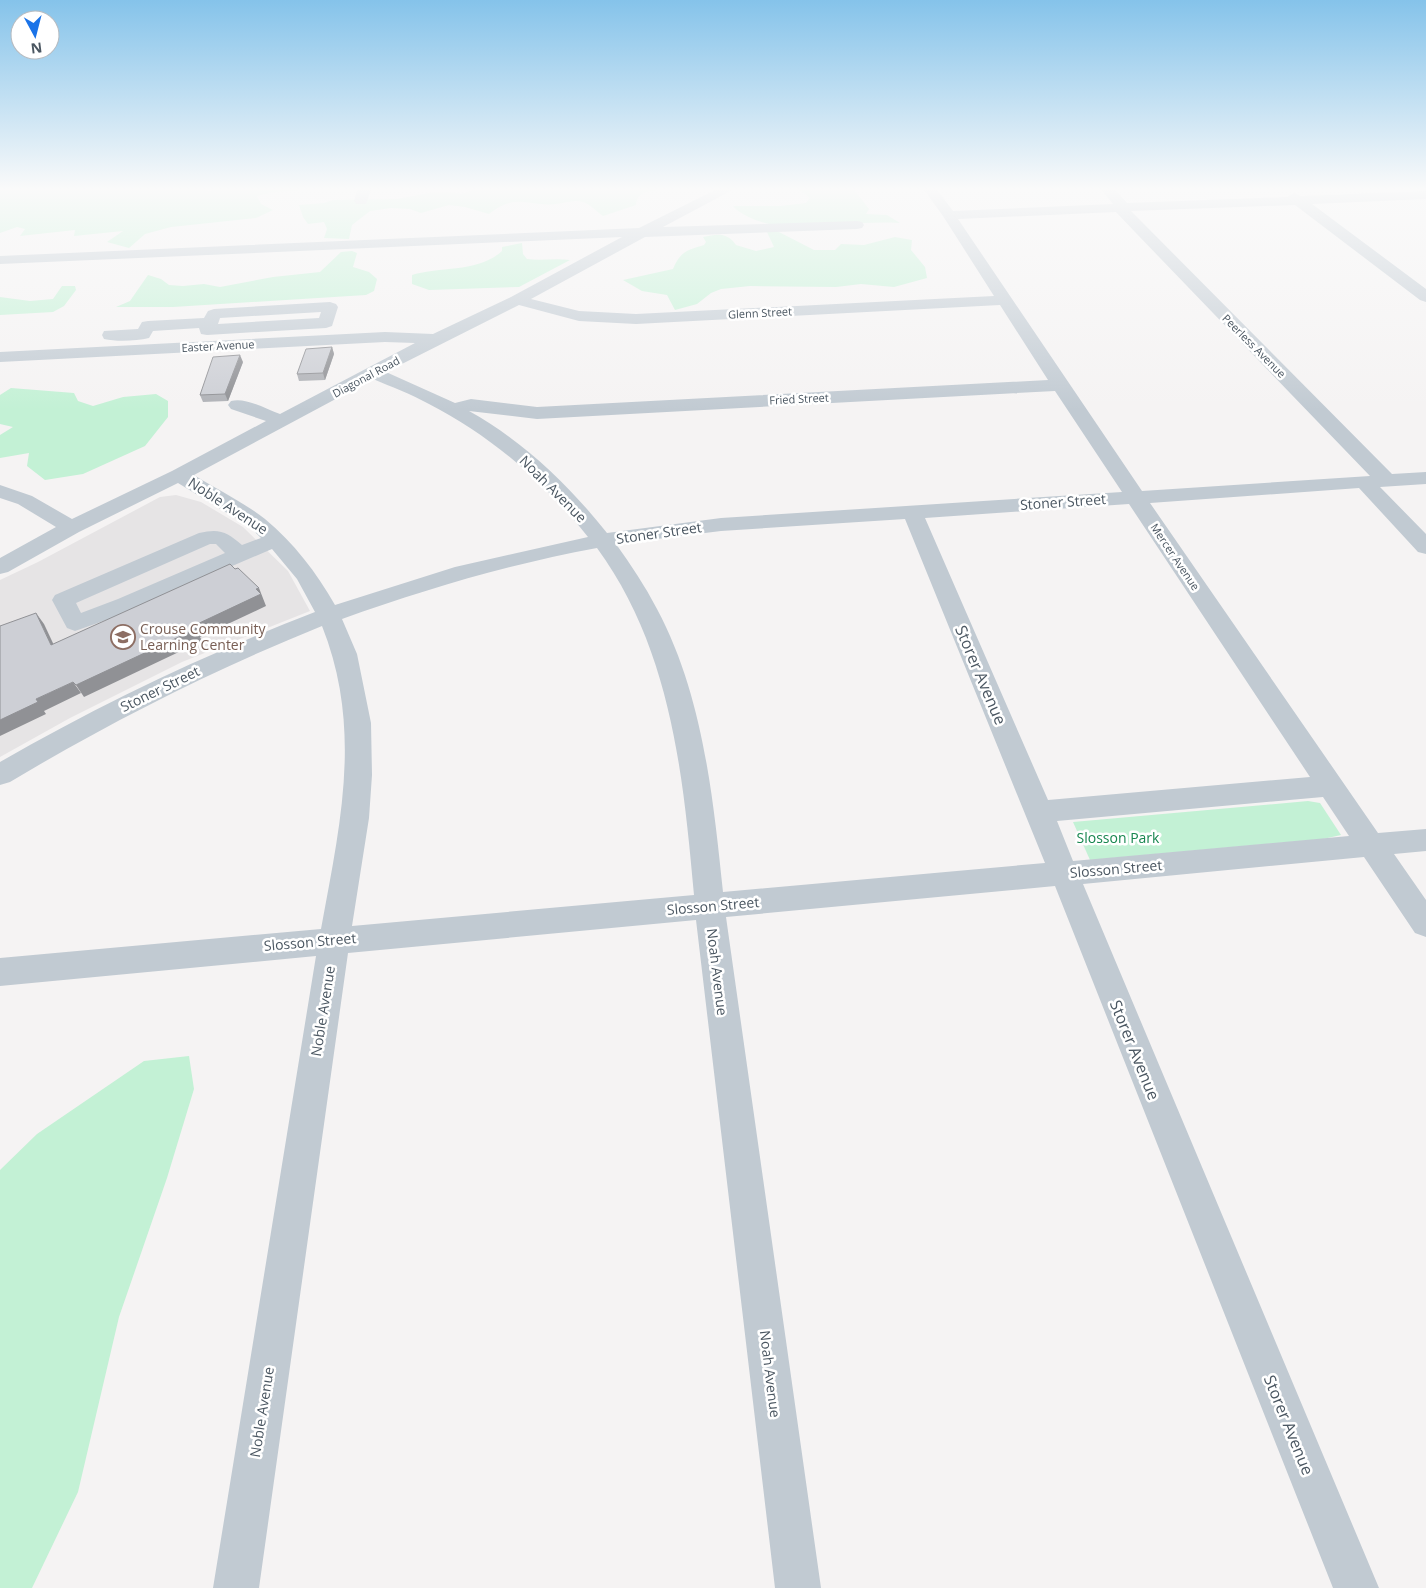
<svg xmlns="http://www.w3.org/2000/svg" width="1426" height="1588" font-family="'Open Sans',sans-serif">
<rect width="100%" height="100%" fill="#f5f3f3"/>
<polygon fill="#e6e4e5" points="176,495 201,502 243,527 288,571 310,611 182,662 70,718 0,757 0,580 38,562 160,497"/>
<g fill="#c3f1d5">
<polygon points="0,187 185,187 210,191 232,187 303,187 297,191 274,192 257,196 261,204 273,210 256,218 171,227 145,234 129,248 107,242 123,231 74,236 75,230 20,236 25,229 17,227 0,233"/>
<path d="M524,187L556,189L560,187L667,188C653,192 637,189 636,205L603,216C597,212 590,204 583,202C573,199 566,203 556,204C528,207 517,192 489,214L465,207L449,205L421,213L410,209L391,208L370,211L352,225L349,239L324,238L327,229L324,222L308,224L303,217L299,205L324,203L333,200L397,199L429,193L449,192L461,194L480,188Z"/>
<path d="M796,187H852L869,209L866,214L887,215L900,223C860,221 821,227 781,226C767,225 742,217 733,206H781L806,203L810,198Z"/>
<path d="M777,231L814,250H835L841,244L864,245L895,237L912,240L911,250L925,267L927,278L894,287L861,284L836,287L750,286L721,289L711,293L697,304L675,310L667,295L642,291L623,280L673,269C680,252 687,250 704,245L706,242L703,237C717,234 727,232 736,245L756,251L774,247L767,232Z"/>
<path d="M522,243L523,254L527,259C541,261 555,258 570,260L519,287L429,290L412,284V275C441,266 478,273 502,251V247Z"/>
<polygon points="352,251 357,253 353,267 369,272 377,279 374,291 366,295 173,307 116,307 130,301 148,275 161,279 169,285 183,286 204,284 220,287 273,277 320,272 341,252"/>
<polygon points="62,286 75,286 76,290 64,306 53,312 0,315 0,297 30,301 53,299"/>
<polygon points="11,388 74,393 78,401 93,406 123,397 156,394 168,401 168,417 145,446 83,474 45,480 27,466 29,453 0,458 0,435 13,427 0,424 0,395"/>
<polygon points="1308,801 1320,803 1341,835 1323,839 1090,860 1073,822"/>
<polygon points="189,1056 194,1089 167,1178 119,1317 78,1492 32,1588 0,1588 0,1170 37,1134 144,1061"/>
</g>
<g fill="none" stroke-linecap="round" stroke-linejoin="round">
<g fill="#c1cad2" fill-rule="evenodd">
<polygon points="358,187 372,187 366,204 356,204 354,201"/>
<path d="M721,187H738L663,227L857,221L862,222L864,225L862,228L857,229L645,237L531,299L579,311L636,314L994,296L943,216L922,187H935L953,211L1113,204L1099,187H1113L1127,203L1287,197L1294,193L1301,196L1426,191V199L1312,204L1426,289V302L1420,300L1295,205L1131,211L1392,474L1426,472V484L1380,487L1426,534V554L1418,552L1359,488L1150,503L1378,833L1426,829V851L1394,854L1426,900V937L1415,933L1364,857L1083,884L1379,1588H1333L1055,886L726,917L821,1588H775L696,920L348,953L259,1588H213L316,956L0,986V958L321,929C340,825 363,729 322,626C213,670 110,722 10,782L0,785V762C102,703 206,654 315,612L297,579L272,549L109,619L75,631L67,628L52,600L55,595L199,533C220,528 227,532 242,545L261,538L250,527L178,483L79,532L8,572L0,574V558L56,527L18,504L0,498V485L32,496L72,519L172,471L266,421L231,409L228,405L231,401C246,397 266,409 280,414L415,343L385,342L0,362V352L385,332L433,334L511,297L622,237L0,264V256L639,228ZM1116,212L1135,232L1370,476L1142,491L958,219ZM519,305L579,321L636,324L1000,305L1048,380L537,407L471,399L455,403L386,372ZM373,379C392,387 411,394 429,404C491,436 545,482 588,537L455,567L335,605C316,572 294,543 265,519C245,503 216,489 194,475ZM1055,391L1122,492L721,518L607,533C569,485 523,441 469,411L537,419ZM1129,504L1310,777L1048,800L925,518ZM905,519L1045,863L723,892C713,797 703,695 657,609C645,586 631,565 616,544L721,531ZM210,544H216L225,553L118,599L81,613L76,603ZM597,548C671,649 683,774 694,895L352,926L369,818L372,775L371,723L357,654L342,619C426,589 510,564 597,548ZM1323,797L1349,836L1073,861L1057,821Z"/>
<path d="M330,302L336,304L338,307L332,326L326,328L207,335L201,334L199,328L153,331L149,338C136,341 117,342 104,339L102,335L104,331L138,329L142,322L148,321L204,318L208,311L214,309ZM321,312L319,318L218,324L220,318Z"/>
</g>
</g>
<g fill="#b0b2b7">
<polygon points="332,347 334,354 325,380 299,381 297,374"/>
<polygon points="243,362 228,401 203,402 200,395"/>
</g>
<g fill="#909195">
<polygon points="332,347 334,354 325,380 323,373"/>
<polygon points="240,355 243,362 228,401 225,394"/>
<polygon points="259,588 266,606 200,637 202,641 84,697 76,685"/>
<polygon points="36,613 44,624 59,656 51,645"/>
<polygon points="73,682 81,693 44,711 46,714 0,736 0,720 36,699"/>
</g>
<g fill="#cdcfd5" stroke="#909195">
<polygon points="332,347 323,373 297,374 306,349"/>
<polygon points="240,355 225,394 200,395 213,357"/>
<polygon points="230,564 235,569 238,568 259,588 256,589 261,594 193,626 196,629 76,685 73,682 36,699 38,702 0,720 0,626 36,613 51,645"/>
</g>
<linearGradient id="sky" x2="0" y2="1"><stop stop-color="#85c3ea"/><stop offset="0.46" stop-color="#fafafa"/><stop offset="1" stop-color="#fafafa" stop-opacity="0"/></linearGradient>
<rect width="1426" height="410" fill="url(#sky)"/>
<defs>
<symbol id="school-ring" viewBox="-11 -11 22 22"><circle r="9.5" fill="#fff" stroke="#8d6e63" stroke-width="1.5"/><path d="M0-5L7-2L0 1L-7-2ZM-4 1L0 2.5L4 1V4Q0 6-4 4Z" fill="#8d6e63"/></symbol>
</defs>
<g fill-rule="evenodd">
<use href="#school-ring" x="109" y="623" width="28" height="28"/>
</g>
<g text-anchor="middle" stroke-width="5" stroke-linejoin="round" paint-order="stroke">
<g font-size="11" fill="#4a5661" stroke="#fff">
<text transform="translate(760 313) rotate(-3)" y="4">Glenn Street</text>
<text transform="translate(218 346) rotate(-3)" y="4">Easter Avenue</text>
<text transform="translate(1254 346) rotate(45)" y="4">Peerless Avenue</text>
<text transform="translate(366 377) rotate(-28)" y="4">Diagonal Road</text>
<text transform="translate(799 399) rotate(-3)" y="4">Fried Street</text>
<text transform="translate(1175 557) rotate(56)" y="4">Mercer Avenue</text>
</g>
<g font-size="14" fill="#4a5661" stroke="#fff">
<text transform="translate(553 489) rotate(45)" y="5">Noah Avenue</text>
<text transform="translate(1063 502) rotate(-4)" y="5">Stoner Street</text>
<text transform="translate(228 506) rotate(33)" y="5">Noble Avenue</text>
<text transform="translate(659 533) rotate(-8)" y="5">Stoner Street</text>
<text transform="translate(160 689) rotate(-26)" y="5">Stoner Street</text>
<text transform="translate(1116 869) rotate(-5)" y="5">Slosson Street</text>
<text transform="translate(713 906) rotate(-5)" y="5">Slosson Street</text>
<text transform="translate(310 942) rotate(-5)" y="5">Slosson Street</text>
<text transform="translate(717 972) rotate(83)" y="5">Noah Avenue</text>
<text transform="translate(323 1011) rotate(-81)" y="5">Noble Avenue</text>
<text transform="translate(770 1374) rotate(83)" y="5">Noah Avenue</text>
<text transform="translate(262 1412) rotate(-81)" y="5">Noble Avenue</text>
</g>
<g font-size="14" fill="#785e54" stroke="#fff" text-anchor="start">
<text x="140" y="634">Crouse Community<tspan x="140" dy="16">Learning Center</tspan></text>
</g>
<g font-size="14" fill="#17864f" stroke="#fff">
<text x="1118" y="843">Slosson Park</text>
</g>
<g font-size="16" fill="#4a5661" stroke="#fff">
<text transform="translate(981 675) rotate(67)" y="6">Storer Avenue</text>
<text transform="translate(1135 1050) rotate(68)" y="6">Storer Avenue</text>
<text transform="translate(1289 1425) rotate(68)" y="6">Storer Avenue</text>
</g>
</g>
<g transform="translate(35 35) rotate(173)"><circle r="24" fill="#ffffff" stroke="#b7bbc0"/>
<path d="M0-4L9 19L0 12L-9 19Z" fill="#1a73e8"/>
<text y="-8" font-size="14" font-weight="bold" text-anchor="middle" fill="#4a5661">N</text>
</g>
</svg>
